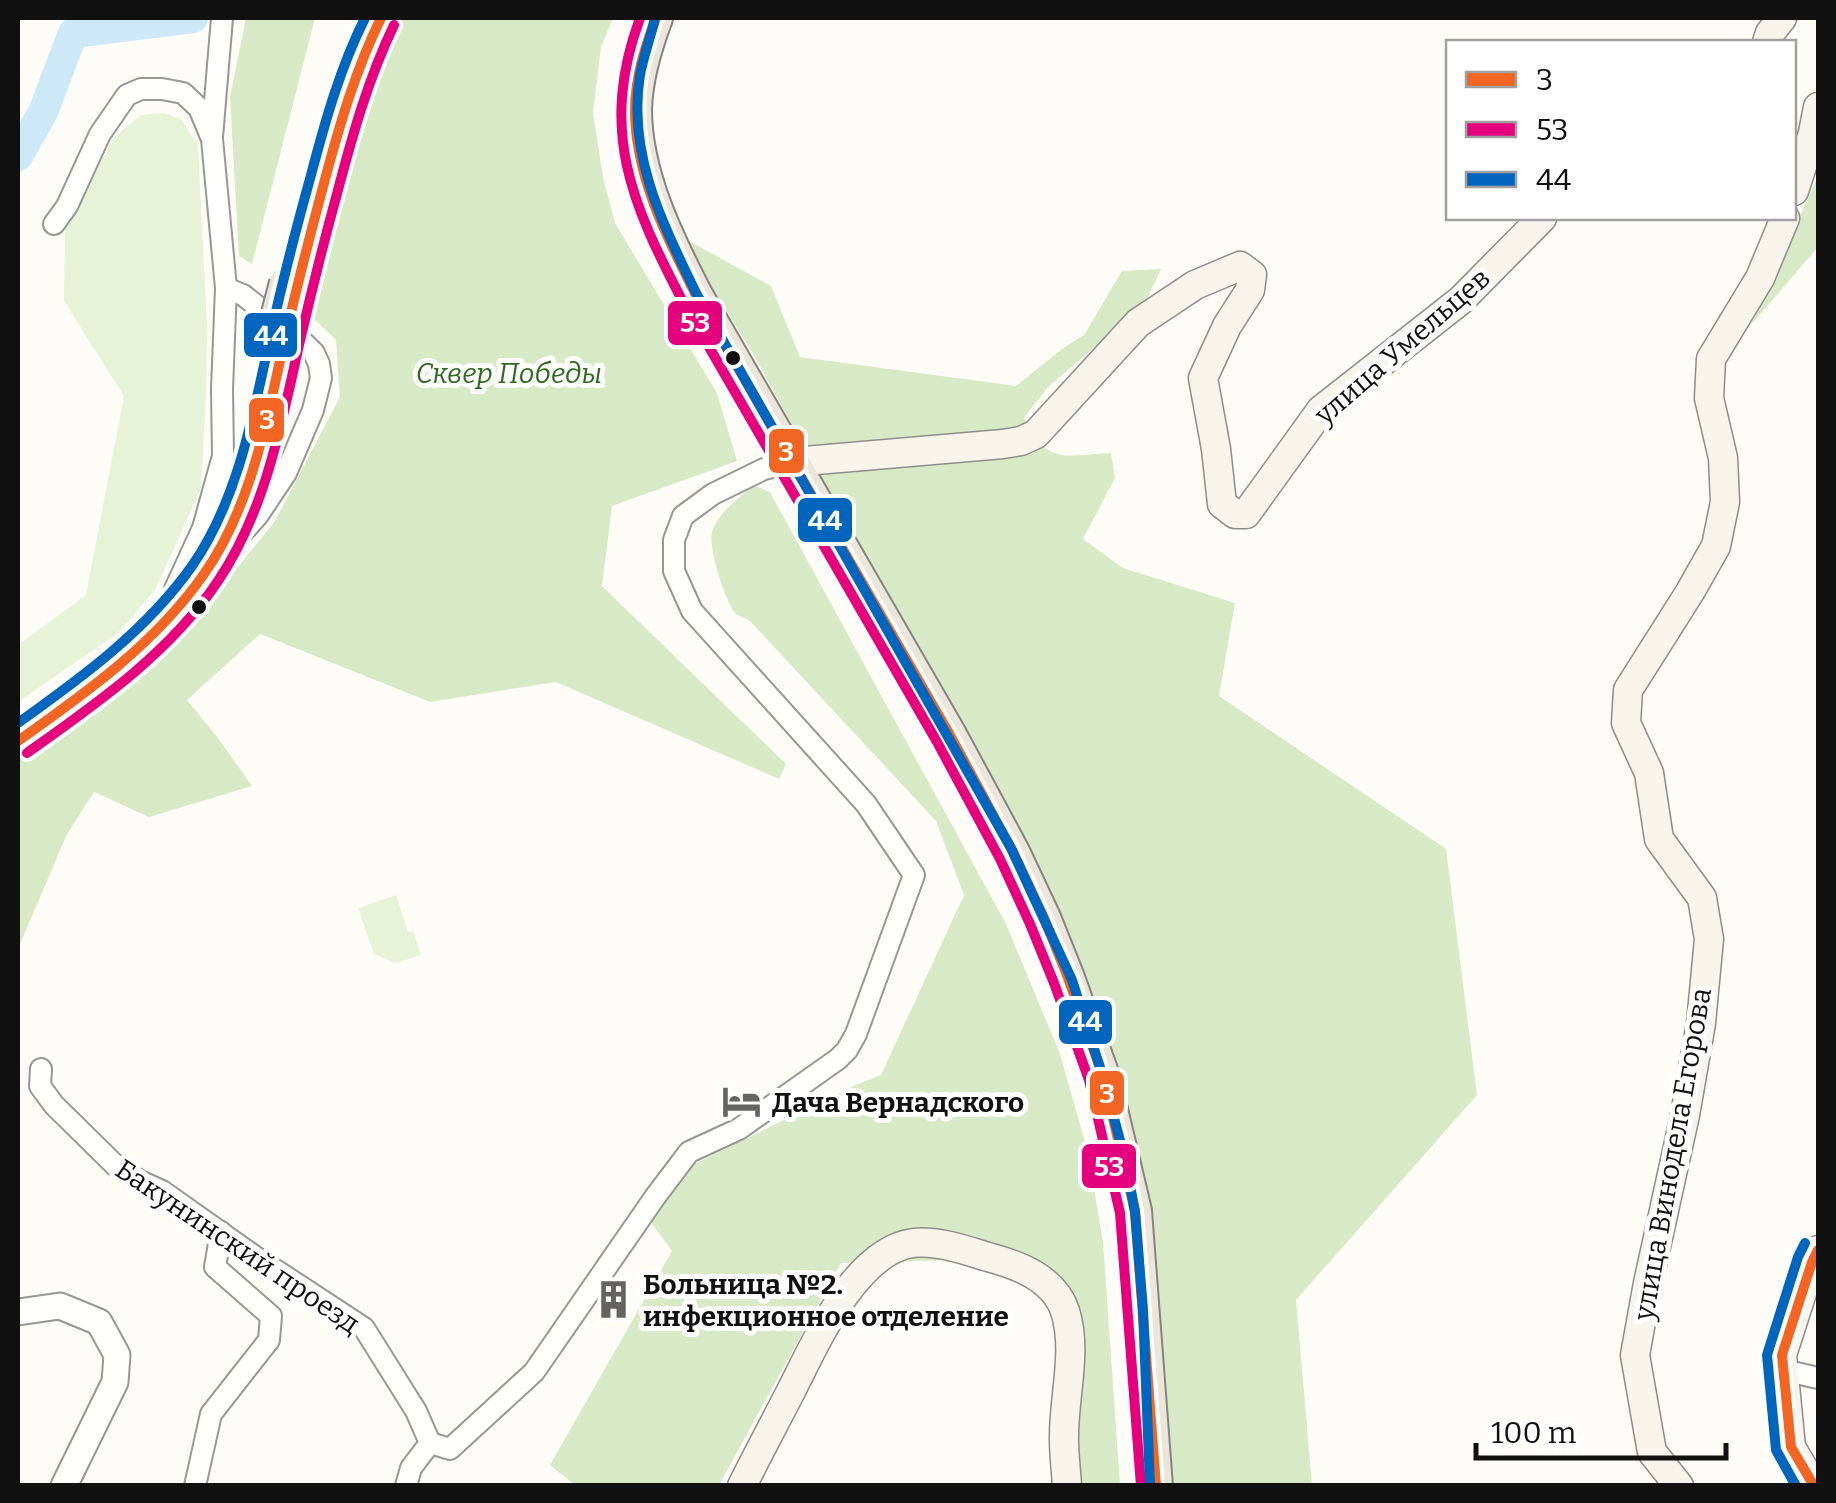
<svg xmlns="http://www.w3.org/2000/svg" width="1836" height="1503" font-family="Bitter,serif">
<rect width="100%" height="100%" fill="#fdfcf7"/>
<g fill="#e7f3d7">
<polygon points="164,113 181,119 198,145 207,327 206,396 201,488 155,590 118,633 18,702 18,645 86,595 124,396 64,301 65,229 114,137 141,115"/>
<polygon points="396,895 408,932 413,931 421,955 396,963 374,954 358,908"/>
</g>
<g fill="#d8eac5">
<polygon points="246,18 315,18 252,264 239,256 230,97"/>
<polygon points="393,18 613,18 601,47 593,113 603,177 615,223 717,393 737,461 612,506 602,586 786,764 779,779 556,682 430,702 260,634 187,700 218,738 252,786 149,817 94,792 67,834 18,949 18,749 133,654 206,607 275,521 340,397 336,340 311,316 323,223 369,62"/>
<polygon points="1818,176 1818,247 1751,325"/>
<path d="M680,236L771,286L800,357L1016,386L1062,349L1084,335L1122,271L1161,269L1144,305L1048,387L1024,418C1047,466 1064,455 1111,453L1115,478L1083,539L1123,568L1235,603L1219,696L1446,849L1477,1095L1296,1300L1312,1485H1163L1149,1256L1047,899L754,355Z"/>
<path d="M753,485L770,492L1006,924L1060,1054L1088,1153L1103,1242L1120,1485H1075L1066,1294L1052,1270L1030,1258L841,1263L719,1485H575L550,1465L672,1251L650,1221L688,1167L860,1083L881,1075L964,895L936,821L750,621C749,620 737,615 736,614C725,602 708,547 712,532C717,513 740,498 753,485Z"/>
</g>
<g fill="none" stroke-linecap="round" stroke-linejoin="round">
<polyline stroke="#cde8f7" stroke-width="30" points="18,156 43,112 73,33 193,18"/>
<defs>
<g id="minor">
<polyline points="212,137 222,18"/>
<polyline points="54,224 67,206 100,134 127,95 141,89 162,89 183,93 199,108 212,139 226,288 222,389 223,456 203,528 175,589"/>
<polyline points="226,288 243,295 305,344 314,353 319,364 321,378 313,410 286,473 258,515 235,541"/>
<polyline points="41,1069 40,1086 54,1105 116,1166 140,1181 162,1191 254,1256 364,1328 416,1411 430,1443 411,1468 406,1486"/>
<polyline points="1783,1370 1818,1378"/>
<polyline points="430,1443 450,1449 534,1372 655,1197 689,1152 739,1129 838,1059 847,1050 856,1034 914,875 866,804 692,611 674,571 674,540 683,516 713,494 764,469 793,462"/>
<polyline points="195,1486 211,1414 269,1340 271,1316 215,1267 221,1232"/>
</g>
<polyline id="tertiary" points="18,1312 60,1306 99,1322 117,1355 115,1382 64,1486"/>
<g id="secondary">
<polyline points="1767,42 1770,33 1782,18"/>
<polyline points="1794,191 1813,133 1818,107"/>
<polyline points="793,462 1003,444 1021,441 1036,434 1138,323 1195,285 1240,266 1252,275 1250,290 1227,326 1203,378 1216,449 1222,504 1235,514 1246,514 1321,410 1461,300 1542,218"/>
<path d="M742,1486C758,1454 775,1422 791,1391C815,1344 855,1251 913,1243C937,1240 965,1250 988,1257C1018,1265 1054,1278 1065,1311C1078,1352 1063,1398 1064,1440C1064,1455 1066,1470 1067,1486"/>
<polyline points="1679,1486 1652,1452 1635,1355 1648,1283 1685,1115 1701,1023 1709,939 1702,898 1659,839 1649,773 1626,723 1628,690 1690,592 1716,546 1725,502 1723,458 1709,398 1711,359 1760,278 1785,218"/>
<polyline points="1814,1486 1791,1447 1782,1355 1812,1262 1818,1250"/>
</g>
<g id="trunk">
<path d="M656,18C645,47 636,78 635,109C635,174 667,239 696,295L950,735L1013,852L1044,918L1068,978L1103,1076L1135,1211L1156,1486"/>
<polyline points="297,290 349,93 381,18"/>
<path d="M18,741C87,692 156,644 205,573C250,509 266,425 283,350"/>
</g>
</defs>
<use href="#minor" stroke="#979795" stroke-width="24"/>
<use href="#tertiary" stroke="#979795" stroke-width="29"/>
<use href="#secondary" stroke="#8e8d8b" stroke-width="31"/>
<use href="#trunk" stroke="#858482" stroke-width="36"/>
<use href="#minor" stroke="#fffffe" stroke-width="20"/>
<use href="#tertiary" stroke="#fffffe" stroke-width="25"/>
<use href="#secondary" stroke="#f6f4eb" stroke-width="28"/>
<use href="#trunk" stroke="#ece5da" stroke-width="32"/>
<defs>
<polyline id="trunk-bridge" points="269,348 286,283"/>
</defs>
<use href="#trunk-bridge" stroke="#858482" stroke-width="36" stroke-linecap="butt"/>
<use href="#trunk-bridge" stroke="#ece5da" stroke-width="32"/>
<defs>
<g id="bus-1">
<path d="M656,18C645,47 635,78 635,110C635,176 667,238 696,295L950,735L1013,852L1044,918L1068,978L1103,1076L1135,1211L1156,1486"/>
<path d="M18,741C86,693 156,643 204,574C252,506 267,418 285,338C297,286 310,235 324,183C339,127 355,71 381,18"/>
<polyline points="1814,1486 1791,1447 1782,1355 1812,1262 1818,1250"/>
</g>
<g id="bus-2">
<path d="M640,18C599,130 631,202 683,302L937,742L1000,859L1030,924L1054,983L1089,1080L1120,1213L1141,1486"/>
<path d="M27,753C96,704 170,653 218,581C265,511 281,426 299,345C311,293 324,241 338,190C353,133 369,77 394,25"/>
</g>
<g id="bus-3">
<path d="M654,22C650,39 643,58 640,75C627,155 663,224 696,293L1011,848L1072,980L1103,1077L1125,1159L1135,1212L1143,1310L1150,1485"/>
<path d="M18,723C81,678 146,631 192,566C238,500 253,415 270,338C282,283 296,229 311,175C325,122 340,68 365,18"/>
<polyline points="1796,1486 1776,1450 1767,1355 1798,1257 1805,1243"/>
</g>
</defs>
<use href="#bus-1" stroke="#fff" stroke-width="18"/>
<use href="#bus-2" stroke="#fff" stroke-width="18"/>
<use href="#bus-3" stroke="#fff" stroke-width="18"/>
<use href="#bus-1" stroke="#f26522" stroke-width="10"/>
<use href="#bus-2" stroke="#e5007d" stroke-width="10"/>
<use href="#bus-3" stroke="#0065bd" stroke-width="10"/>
</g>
<defs>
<symbol id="hotel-bare" viewBox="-9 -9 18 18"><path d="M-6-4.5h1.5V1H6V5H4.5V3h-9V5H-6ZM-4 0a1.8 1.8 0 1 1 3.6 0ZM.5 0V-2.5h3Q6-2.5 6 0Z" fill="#646362" stroke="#fff" stroke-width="2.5" paint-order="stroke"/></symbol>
<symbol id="building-bare" viewBox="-9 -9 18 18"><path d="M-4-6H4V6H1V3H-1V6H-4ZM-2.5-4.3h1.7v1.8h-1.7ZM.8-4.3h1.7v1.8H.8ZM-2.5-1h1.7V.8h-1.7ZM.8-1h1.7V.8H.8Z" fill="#646362" stroke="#fff" stroke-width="2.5" paint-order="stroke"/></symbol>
</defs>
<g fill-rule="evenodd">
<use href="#hotel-bare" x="714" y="1074" width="55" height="55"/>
<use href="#building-bare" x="586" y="1272" width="55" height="55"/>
</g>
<g fill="#111" stroke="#fff" stroke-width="4">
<circle cx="733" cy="358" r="9"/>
<circle cx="199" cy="607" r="9"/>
</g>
<g text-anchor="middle" stroke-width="10" stroke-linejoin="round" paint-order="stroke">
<g font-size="28" fill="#111" stroke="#fff">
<text transform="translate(1402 346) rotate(-41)" y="10">улица Умельцев</text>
<text transform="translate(1672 1154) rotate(-80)" y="10">улица Винодела Егорова</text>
<text transform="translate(238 1246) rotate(34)" y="10">Бакунинский проезд</text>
</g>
<g font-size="28" font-style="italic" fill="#2f6b1f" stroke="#fff">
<text x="509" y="383">Сквер Победы</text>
</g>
<g font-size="28" font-weight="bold" fill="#111" stroke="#fff" text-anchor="start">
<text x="772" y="1112">Дача Вернадского</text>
<text x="643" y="1294">Больница №2.<tspan x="643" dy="32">инфекционное отделение</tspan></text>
</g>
</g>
<g stroke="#fff" stroke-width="4">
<rect x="666" y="299" width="58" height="48" rx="10" fill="#e5007d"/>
<rect x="242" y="311" width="57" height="48" rx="10" fill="#0065bd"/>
<rect x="247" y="396" width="39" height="48" rx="10" fill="#f26522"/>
<rect x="767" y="427" width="39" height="48" rx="10" fill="#f26522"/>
<rect x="796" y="496" width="58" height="48" rx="10" fill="#0065bd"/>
<rect x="1057" y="998" width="57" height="48" rx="10" fill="#0065bd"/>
<rect x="1088" y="1069" width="38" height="48" rx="10" fill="#f26522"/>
<rect x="1080" y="1142" width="58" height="48" rx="10" fill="#e5007d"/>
</g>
<g font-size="28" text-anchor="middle" font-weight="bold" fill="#fff">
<text x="695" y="332">53</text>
<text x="271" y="345">44</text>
<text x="267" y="429">3</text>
<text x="786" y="461">3</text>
<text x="825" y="530">44</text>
<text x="1085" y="1031">44</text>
<text x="1107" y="1103">3</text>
<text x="1109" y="1176">53</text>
</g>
<rect width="1836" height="1503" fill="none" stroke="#111111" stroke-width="40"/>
<rect x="1446" y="40" width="350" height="180" fill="#ffffff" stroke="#a0a0a0" stroke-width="2.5"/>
<rect x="1466" y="72" width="50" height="15" fill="#f26522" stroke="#a0a0a0" stroke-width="2.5"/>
<text x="1536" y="90" font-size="30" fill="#111111">3</text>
<rect x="1466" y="122" width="50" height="15" fill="#e5007d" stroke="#a0a0a0" stroke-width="2.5"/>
<text x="1536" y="140" font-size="30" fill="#111111">53</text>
<rect x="1466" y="172" width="50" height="15" fill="#0065bd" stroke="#a0a0a0" stroke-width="2.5"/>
<text x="1536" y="190" font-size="30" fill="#111111">44</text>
<path d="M1476 1443v15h250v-15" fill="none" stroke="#111111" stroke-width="5"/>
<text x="1491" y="1443" font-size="30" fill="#111111" stroke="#ffffff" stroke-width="8" paint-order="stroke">100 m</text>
</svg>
